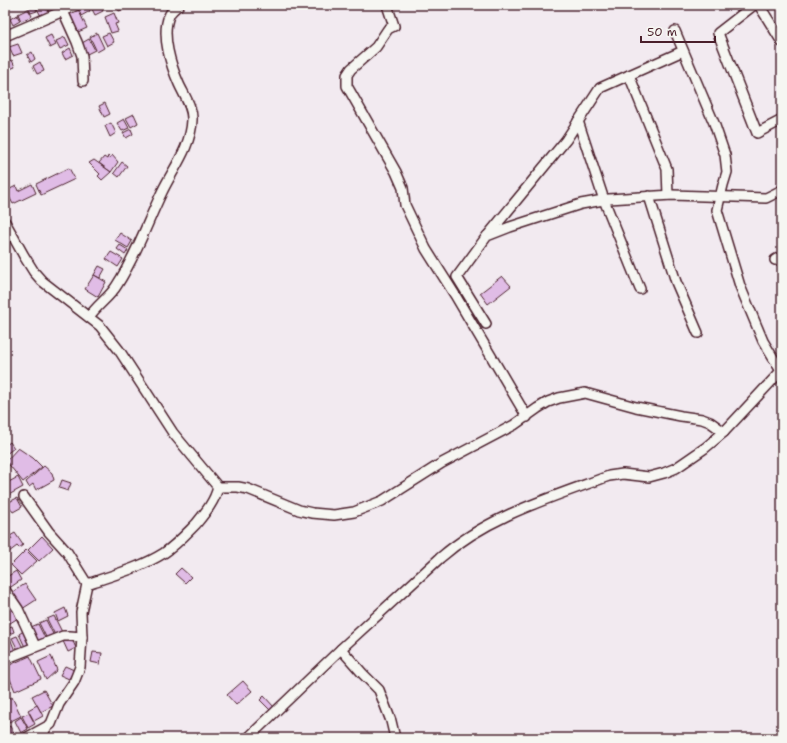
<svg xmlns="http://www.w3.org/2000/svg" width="787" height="743" font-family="'Shantell Sans',sans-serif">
<rect width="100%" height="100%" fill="#f2eaf0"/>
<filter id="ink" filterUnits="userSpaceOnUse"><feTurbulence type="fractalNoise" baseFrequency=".025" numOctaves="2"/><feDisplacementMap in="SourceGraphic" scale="8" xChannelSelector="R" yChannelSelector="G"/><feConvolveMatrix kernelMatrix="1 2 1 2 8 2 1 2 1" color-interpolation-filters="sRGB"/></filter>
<g filter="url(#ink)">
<g fill="#e0bce6" stroke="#4a1f2b">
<polygon points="31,5 34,5 37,11 31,13 28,6"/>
<polygon points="35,5 45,5 48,12 41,16"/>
<polygon points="46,5 63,5 49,12"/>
<polygon points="82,5 87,5 90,11 81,16 77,7"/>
<polygon points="90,5 100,5 103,11 95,15"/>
<polygon points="117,5 127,5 128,7 119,11"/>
<polygon points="77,7 87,28 78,32 68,11"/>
<polygon points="28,9 32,16 21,21 18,14"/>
<polygon points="114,13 118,23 115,24 118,31 111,33 105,17"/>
<polygon points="17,15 20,21 13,25 10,19"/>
<polygon points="97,33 104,48 97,52 90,37"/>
<polygon points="109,33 114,42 107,46 102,36"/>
<polygon points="51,35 56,45 50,48 45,38"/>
<polygon points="65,37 69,45 60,49 56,41"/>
<polygon points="89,39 95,50 87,54 82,43"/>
<polygon points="18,44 22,53 13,56 9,47"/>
<polygon points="70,48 73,55 65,59 62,53"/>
<polygon points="32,52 35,59 31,62 27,55"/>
<polygon points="12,60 15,67 5,71 5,63"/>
<polygon points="40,62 44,71 37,74 33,66"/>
<polygon points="105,103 110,114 104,117 99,106"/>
<polygon points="134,114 138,123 131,127 126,118"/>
<polygon points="124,119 129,128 122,131 117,123"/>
<polygon points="111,123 116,133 110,137 105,126"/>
<polygon points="131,129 133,134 126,138 123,133"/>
<polygon points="112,155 118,162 111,172 99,163 104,157 107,159 108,156 110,158"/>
<polygon points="94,160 111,172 102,180 98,176 100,174 89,163"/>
<polygon points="122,162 127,166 119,177 114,173"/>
<polygon points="69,168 75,179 41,195 36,184"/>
<polygon points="32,184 36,193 13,204 6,191 16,186 18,191"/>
<polygon points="120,233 132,241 128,248 115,240"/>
<polygon points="120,245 128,250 125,255 117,249"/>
<polygon points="111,252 123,259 118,267 106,259"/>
<polygon points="99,266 105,269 100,278 94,275"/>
<polygon points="94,275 106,282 98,297 85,289"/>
<polygon points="502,276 511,286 488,304 480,293"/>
<polygon points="10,442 14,448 5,455 5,446"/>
<polygon points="18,448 33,458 42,467 23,482 6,461"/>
<polygon points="44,466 52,473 54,480 36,490 33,484 29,487 26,482"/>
<polygon points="18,477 23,487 5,497 5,484"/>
<polygon points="62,480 71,483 68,491 59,488"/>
<polygon points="17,498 22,507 13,512 7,503"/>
<polygon points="15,533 23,545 19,548 17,546 9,552 5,546 5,544 12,539 10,536"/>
<polygon points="42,536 53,548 39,561 28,550"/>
<polygon points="26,550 37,561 21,575 11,565"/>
<polygon points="181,568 191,577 185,583 175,574"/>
<polygon points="16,571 21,580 8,589 5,584 5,578"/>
<polygon points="25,584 36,600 22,609 11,593"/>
<polygon points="10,606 18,618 7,625 5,623 5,610"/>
<polygon points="65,608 68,616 58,621 55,613"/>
<polygon points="54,616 62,632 55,635 47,619"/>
<polygon points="46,620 54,636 47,639 39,623"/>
<polygon points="38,624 46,640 39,643 31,627"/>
<polygon points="12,626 14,632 9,634 6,628"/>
<polygon points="25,630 32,644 25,647 19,634"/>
<polygon points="17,636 23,648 18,650 12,638"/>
<polygon points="71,637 76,648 68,652 63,641"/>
<polygon points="10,638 15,651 11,653 5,640"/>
<polygon points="93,652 102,653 100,664 91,662"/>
<polygon points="30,656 41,679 15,691 5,667"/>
<polygon points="51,656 57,670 46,680 38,662"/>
<polygon points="65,666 74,670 69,679 60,675"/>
<polygon points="243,681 252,691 236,705 227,695"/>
<polygon points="44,690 53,706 41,712 32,696"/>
<polygon points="264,696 274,707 270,710 260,700"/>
<polygon points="12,697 21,716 9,722 5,714 5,700"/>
<polygon points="37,705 43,716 34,721 28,710"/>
<polygon points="29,713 35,724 28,728 22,716"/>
<polygon points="21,717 28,729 21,733 15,721"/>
<polygon points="10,726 16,738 5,738 5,729"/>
</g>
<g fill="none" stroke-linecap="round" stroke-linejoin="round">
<defs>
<g id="street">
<polyline points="387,5 394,26 388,29 376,47 351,69 347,75 347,86 396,172 403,188 405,205 426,249 455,295 527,417"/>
<polyline points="754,5 718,33 757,133 782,120"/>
<polyline points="759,5 782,42"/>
<polyline points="63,11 77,42 82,56 83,81"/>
<polyline points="675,31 714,123 725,155 727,172 723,185 717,210 740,286 763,341 781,371"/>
<polyline points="5,36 77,5"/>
<polyline points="629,75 667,169 668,195"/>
<polyline points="578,121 604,200 640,289"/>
<polyline points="649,196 676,282 698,333"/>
<path d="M5,222L24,256L34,272L42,281L100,326L119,350L173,433L218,487C215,501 205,513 196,524C186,534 176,545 164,553C140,568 113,575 87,584"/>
<polyline points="488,235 566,140 600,88 683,51"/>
<polyline points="775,260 782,256"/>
<path d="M89,317C97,305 110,297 117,285C136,256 147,223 162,192C173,169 191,147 192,120C193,108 184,95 179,84C171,66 161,35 169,16C170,12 175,8 179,5"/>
<polyline points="486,324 457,277 487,236 510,227 581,204 609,199 672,195 766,198 782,190"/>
<polyline points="218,487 238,487 248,489 299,510 312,513 334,515 354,512 382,501 442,463 514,425 538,408 548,402 559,398 585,393 636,407 681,416 702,419 710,422 724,432"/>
<polyline points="24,497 49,532 67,552 87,584 81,612 82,637 80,667 74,682 59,704 51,724 44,730 45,738"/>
<polyline points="5,590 18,609 35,646"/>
<polyline points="341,649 363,674 379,690 391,721 395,738"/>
<polyline points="5,659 63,636 70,636 82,637"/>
<polyline points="26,738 48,726"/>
<path d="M248,738L343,647L440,558C488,516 550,498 609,476L623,474L649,477L664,473L676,468L705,448L724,432L782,370"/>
</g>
</defs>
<use href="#street" stroke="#4a1f2b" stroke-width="12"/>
<use href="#street" stroke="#f6f6f2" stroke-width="9"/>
</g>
</g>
<rect width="787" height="743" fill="none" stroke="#f6f6f2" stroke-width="20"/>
<rect x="10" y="10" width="767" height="723" fill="none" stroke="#4a1f2b" stroke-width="1.5" filter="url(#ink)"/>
<path d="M641 36v6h74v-6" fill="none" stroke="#4a1f2b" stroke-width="2"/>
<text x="647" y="36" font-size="12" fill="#4a1f2b" stroke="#f6f6f2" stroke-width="3" paint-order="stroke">50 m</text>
</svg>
